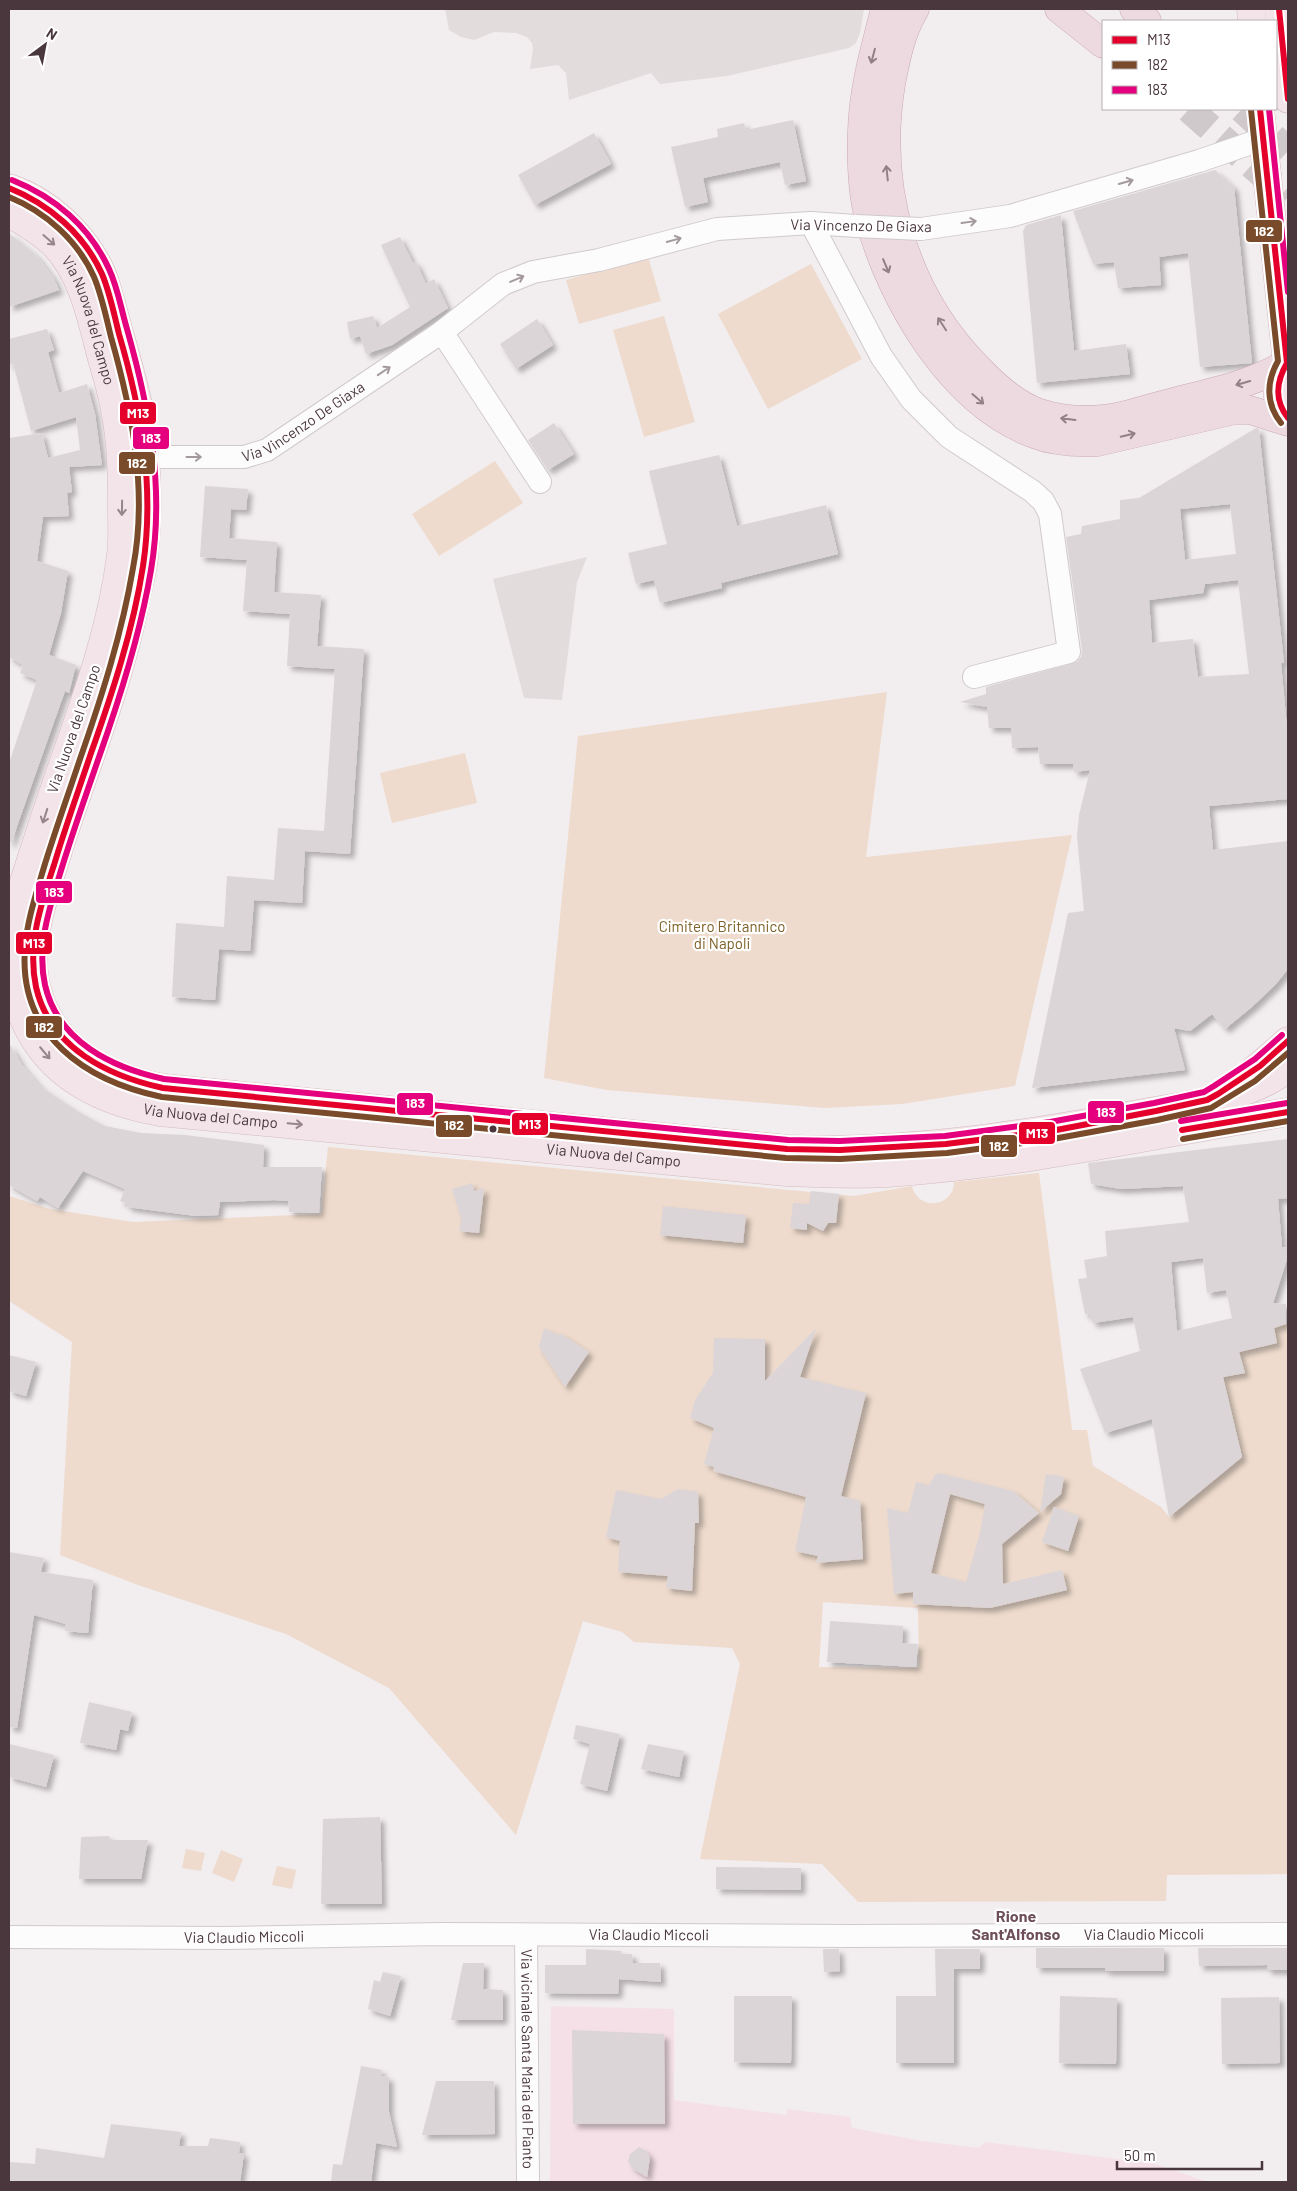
<svg xmlns="http://www.w3.org/2000/svg" width="1297" height="2191" font-family="Barlow,sans-serif">
<defs>
<filter id="shadow"><feDropShadow dx="4.5" dy="4.5" stdDeviation="2.5" flood-color="#0004"/></filter>
</defs>
<rect width="100%" height="100%" fill="#f2edee"/>
<polygon fill="#f5e0e7" points="551,2006 674,2009 674,2100 787,2115 787,2109 850,2117 852,2128 922,2141 979,2148 985,2142 1155,2164 1208,2182 550,2182"/>
<g fill="#eedbcd" fill-rule="evenodd">
<polygon points="648,257 661,301 579,324 566,280"/>
<polygon points="811,264 862,359 768,409 718,314"/>
<polygon points="664,316 695,422 644,437 613,330"/>
<polygon points="495,461 523,503 439,556 412,514"/>
<polygon points="887,692 866,857 1072,835 1015,1086 902,1104 825,1108 607,1090 544,1078 578,736"/>
<polygon points="465,753 477,803 392,823 380,773"/>
<path d="M328,1147L854,1196L912,1186C917,1211 954,1208 954,1182L1039,1173L1072,1430H1087L1093,1466L1161,1507L1169,1517L1242,1457L1223,1377L1245,1373L1239,1352L1276,1343L1274,1328L1288,1323V1874L1167,1875L1166,1901L858,1902L822,1864L700,1859L740,1664L732,1648L634,1642L622,1632L583,1621L516,1835L389,1688L286,1634L138,1585L60,1555L72,1342L9,1301V1196L50,1209L133,1222L321,1214ZM823,1602L918,1608L919,1668L819,1667Z"/>
<polygon points="186,1849 205,1853 201,1871 182,1868"/>
<polygon points="221,1850 243,1859 234,1882 212,1873"/>
<polygon points="277,1866 296,1870 292,1889 272,1885"/>
</g>
<g fill="#e3dcdd">
<polygon points="445,9 864,9 860,33 856,43 849,48 727,76 660,84 651,73 569,100 566,73 558,65 530,69 533,49 532,43 527,37 516,33 494,32 474,40 461,37 449,30"/>
<polygon points="587,557 577,582 562,700 524,698 493,579"/>
</g>
<g fill="#dcd5d7" fill-rule="evenodd" filter="url(#shadow)">
<polygon points="793,120 806,181 785,185 780,162 703,178 708,202 685,207 671,147 718,137 717,129 744,123 746,130"/>
<polygon points="594,133 611,164 535,205 518,175"/>
<polygon points="1215,170 1234,187 1252,363 1200,367 1188,253 1159,257 1161,285 1118,288 1114,262 1093,264 1073,211"/>
<polygon points="1061,215 1074,351 1126,344 1130,374 1037,383 1023,231 1026,225"/>
<polygon points="9,233 36,255 53,277 59,290 9,307"/>
<polygon points="400,237 413,263 416,262 426,284 434,279 448,308 392,345 366,354 360,336 350,339 347,322 373,316 377,328 410,307 381,245"/>
<polygon points="537,319 553,345 516,369 500,344"/>
<polygon points="47,329 54,350 48,352 59,393 87,384 95,414 102,465 69,467 72,492 67,493 69,516 43,517 37,561 68,571 61,613 49,655 76,665 69,693 65,691 11,843 9,843 9,763 37,680 20,673 23,665 9,657 9,438 42,433 48,458 80,450 76,417 31,431 13,363 9,365 9,339"/>
<polygon points="554,423 574,454 548,470 528,440"/>
<path d="M1256,428L1259,429L1284,663H1281L1288,739V799L1209,806L1213,850L1288,841V969L1276,984L1253,1006L1225,1029L1212,1014L1190,1031L1174,1028L1185,1070L1032,1088L1068,913L1084,911L1077,836L1079,815L1090,770L1074,772L1073,764H1040L1038,747L1012,748L1011,728H989L987,707L960,702L986,694V687L1077,662L1081,657L1082,650L1066,537L1081,534L1082,526L1120,519V500L1139,498ZM1230,504L1236,554L1185,560L1180,509ZM1238,580L1249,674L1198,677L1193,639L1152,643L1149,600L1203,593L1205,584Z"/>
<polygon points="719,455 737,526 826,505 838,554 721,583 722,588 660,603 654,580 636,584 628,553 667,544 649,471"/>
<polygon points="205,486 248,489 246,510 231,509 229,538 277,542 274,592 321,595 317,646 364,649 350,854 305,851 302,903 254,900 250,951 219,949 215,1000 172,997 176,923 224,927 227,876 274,880 278,828 324,831 335,669 287,666 290,614 243,611 247,560 200,557"/>
<polygon points="9,1043 22,1065 41,1087 77,1111 105,1126 141,1133 185,1135 264,1145 263,1167 322,1167 319,1213 289,1212 288,1201 274,1200 220,1202 218,1215 196,1216 127,1207 128,1204 120,1201 125,1189 83,1171 58,1208 40,1197 37,1201 9,1185"/>
<path d="M1288,1139V1198L1278,1199L1282,1247H1288V1256L1273,1303L1286,1304V1324L1274,1328L1277,1343L1239,1352L1245,1373L1223,1377L1242,1457L1169,1517L1152,1419L1105,1433L1080,1369L1140,1351L1133,1317L1093,1323L1090,1315L1085,1314L1078,1279L1087,1278L1084,1260L1107,1256L1105,1231L1189,1222L1183,1186L1121,1189L1091,1184L1088,1163ZM1203,1258L1207,1293L1226,1290L1232,1318L1177,1331L1171,1262Z"/>
<polygon points="472,1183 474,1191 484,1188 479,1233 459,1231 461,1219 452,1189"/>
<polygon points="811,1191 839,1194 836,1223 828,1223 823,1231 807,1223 807,1230 790,1228 793,1203 809,1204"/>
<polygon points="663,1206 746,1215 743,1243 660,1235"/>
<polygon points="544,1328 558,1335 560,1333 589,1352 565,1387 539,1347"/>
<polygon points="816,1328 800,1377 866,1393 841,1496 860,1501 863,1559 816,1563 818,1556 795,1551 806,1497 713,1471 714,1467 704,1464 714,1428 690,1418 695,1400 713,1373 714,1338 765,1339 765,1381"/>
<polygon points="9,1355 36,1362 26,1396 9,1391"/>
<path d="M939,1473L1013,1491L1039,1513L1002,1544L1003,1584L1062,1570L1067,1590L990,1608L913,1604V1592L894,1594L887,1508L908,1513L916,1482L929,1485L935,1475ZM950,1494L985,1504L980,1533L966,1582L931,1573Z"/>
<polygon points="1046,1474 1064,1477 1061,1494 1040,1512"/>
<polygon points="678,1489 698,1492 699,1523 695,1523 692,1591 666,1588 668,1576 618,1572 620,1541 606,1537 616,1490 661,1499"/>
<polygon points="1054,1507 1079,1516 1068,1551 1042,1542"/>
<polygon points="9,1552 44,1558 41,1572 93,1580 88,1633 65,1631 66,1624 34,1615 17,1728 9,1727"/>
<polygon points="830,1621 903,1626 902,1643 918,1644 916,1667 827,1662"/>
<polygon points="89,1702 132,1712 128,1731 120,1729 116,1750 80,1743"/>
<polygon points="576,1725 620,1734 607,1791 580,1784 590,1744 573,1739"/>
<polygon points="9,1744 54,1755 46,1787 9,1777"/>
<polygon points="648,1744 684,1751 679,1777 641,1769"/>
<polygon points="380,1817 382,1904 321,1904 323,1819"/>
<polygon points="109,1836 110,1840 148,1840 141,1879 79,1879 81,1837"/>
<polygon points="716,1867 801,1868 801,1890 716,1889"/>
<polygon points="1036,1948 1164,1948 1164,1971 1105,1971 1105,1968 1036,1968"/>
<polygon points="1198,1948 1288,1948 1288,1970 1267,1970 1267,1965 1199,1966"/>
<polygon points="586,1949 621,1951 621,1954 632,1954 633,1963 660,1963 661,1982 619,1979 618,1994 545,1993 545,1965 586,1965"/>
<polygon points="823,1949 839,1949 840,1971 824,1972"/>
<polygon points="935,1949 980,1949 980,1969 954,1969 954,2063 896,2063 896,1996 936,1996"/>
<polygon points="463,1963 484,1963 483,1989 503,1990 503,2020 451,2020"/>
<polygon points="383,1972 401,1976 390,2016 368,2009 374,1980 380,1982"/>
<polygon points="734,1996 792,1996 791,2063 734,2062"/>
<polygon points="1060,1996 1117,1998 1116,2064 1059,2063"/>
<polygon points="1279,1997 1280,2063 1222,2064 1221,1998"/>
<polygon points="572,2030 664,2034 665,2124 573,2124"/>
<polygon points="361,2066 382,2070 381,2076 389,2077 389,2112 397,2147 376,2143 371,2182 331,2182 333,2164 342,2165"/>
<polygon points="436,2081 494,2081 495,2134 422,2135"/>
<polygon points="111,2124 181,2132 179,2146 208,2146 210,2138 240,2142 239,2153 244,2153 240,2182 9,2182 9,2162 35,2164 36,2148 104,2158"/>
<polygon points="639,2147 646,2151 650,2157 647,2177 632,2168 628,2161 630,2154"/>
</g>
<g fill="none" stroke-linecap="round" stroke-linejoin="round">
<g stroke="#d0c9cb" stroke-width="28" stroke-dasharray="28 14" stroke-linecap="butt">
<polyline points="1189,109 1288,197"/>
<polyline points="1242,109 1288,151"/>
</g>
<defs>
<g id="street">
<polyline points="811,223 881,356 911,399 949,437 1032,491 1043,501 1050,514 1069,652 974,677"/>
<polyline points="921,229 1010,216 1199,161 1263,139"/>
<polyline points="442,332 540,482"/>
<path id="s1" d="M145,457H244L267,450L442,332L503,284L533,272L599,260L717,229L811,223L856,226"/>
<path id="s2" d="M526,1935L528,2182"/>
<path id="s3" d="M9,1937L225,1938L440,1934L849,1936L1288,1934"/>
</g>
<g id="primary">
<polyline points="1251,9 1252,21"/>
<polyline points="1279,9 1288,99"/>
<polyline points="1260,109 1287,363"/>
<path d="M9,188C49,201 85,236 102,274C109,292 113,311 118,329C125,354 133,380 138,405C147,454 149,507 144,556C143,571 138,587 135,602C119,687 84,768 58,851C48,884 32,928 33,962C36,1037 96,1077 163,1088L787,1149C906,1154 1022,1135 1138,1114C1182,1106 1255,1098 1288,1067"/>
<path id="s4" d="M9,213C25,222 42,232 55,245C83,275 91,317 101,355C106,373 112,391 115,410C122,444 122,479 122,513C122,527 123,541 121,555C109,653 67,745 38,839C26,875 9,922 10,960C10,972 13,985 16,996C35,1067 91,1100 160,1112L786,1172C820,1173 854,1175 888,1173C1023,1164 1156,1134 1288,1112"/>
<path d="M1288,362C1275,379 1273,402 1288,418"/>
<polyline points="1251,1073 1288,1041"/>
</g>
<g id="highway">
<path d="M885,9C875,49 863,89 862,131C861,159 862,192 869,218C891,300 951,403 1034,434C1054,442 1077,443 1098,442L1235,410H1250L1288,422"/>
<path d="M915,9C901,32 896,58 891,84C874,188 904,294 979,369C996,387 1016,405 1040,413C1061,420 1082,421 1104,419C1126,417 1148,408 1170,403C1210,392 1252,385 1287,363"/>
<polyline points="1059,9 1103,44"/>
<polyline points="1134,9 1147,21"/>
</g>
</defs>
<use href="#street" stroke="#d0cacc" stroke-width="24"/>
<use href="#primary" stroke="#d5bac1" stroke-width="29"/>
<use href="#highway" stroke="#cba7b3" stroke-width="29"/>
<use href="#street" stroke="#fdfcfc" stroke-width="22"/>
<use href="#primary" stroke="#f2e4e8" stroke-width="28"/>
<use href="#highway" stroke="#eddae0" stroke-width="28"/>
<defs>
<polyline id="street-bridge" points="856,226 921,229"/>
</defs>
<use href="#street-bridge" stroke="#d0cacc" stroke-width="24" stroke-linecap="butt"/>
<use href="#street-bridge" stroke="#fdfcfc" stroke-width="22"/>
<defs>
<g id="bus-1">
<polyline points="1279,9 1288,99"/>
<path d="M1260,109L1287,363C1276,382 1274,400 1288,418"/>
<path d="M9,188C49,204 84,234 102,274C110,293 114,314 119,334C141,409 155,487 143,566C133,631 112,694 90,756C78,792 65,828 54,865C41,904 27,945 36,987C50,1048 108,1076 163,1088L787,1149L840,1150L946,1144L1051,1131L1156,1111L1207,1100L1218,1094L1260,1066L1288,1041"/>
<polyline points="1182,1130 1288,1112"/>
</g>
<g id="bus-2">
<path d="M1251,110L1278,361C1266,382 1266,404 1281,423"/>
<path d="M9,197C46,212 78,241 94,277C102,296 106,317 111,337C132,411 148,491 133,568C122,633 102,696 80,759C68,795 55,831 44,867C36,894 27,921 25,948C18,1036 86,1081 162,1097L786,1158L840,1159L947,1153L1053,1139L1157,1120L1211,1108L1255,1081L1288,1053"/>
<polyline points="1183,1139 1288,1121"/>
</g>
<g id="bus-3">
<polyline points="1269,109 1288,292"/>
<path d="M12,180C55,197 90,227 109,269C118,288 121,309 127,329C149,407 165,488 151,570C142,624 126,678 108,731C93,775 77,819 63,864C51,903 36,944 45,985C58,1042 113,1068 164,1079L788,1140L840,1141L945,1136L1050,1122L1154,1103L1204,1092L1214,1086L1255,1059L1282,1035"/>
<polyline points="1181,1121 1287,1103"/>
</g>
</defs>
<use href="#bus-1" stroke="#fff" stroke-width="10"/>
<use href="#bus-2" stroke="#fff" stroke-width="10"/>
<use href="#bus-3" stroke="#fff" stroke-width="10"/>
<use href="#bus-1" stroke="#e4002b" stroke-width="6"/>
<use href="#bus-2" stroke="#7a4b2a" stroke-width="6"/>
<use href="#bus-3" stroke="#e5007d" stroke-width="6"/>
</g>
<defs><path id="oneway-shaft" d="M-6 0H5M1.5-3L5.5 0L1.5 3" fill="none" stroke-width="1.6" stroke-linecap="round" stroke-linejoin="round" transform="scale(1.25)"/></defs>
<g stroke="#938087">
<use href="#oneway-shaft" transform="translate(873 56) rotate(105)"/>
<use href="#oneway-shaft" transform="translate(887 173) rotate(-96)"/>
<use href="#oneway-shaft" transform="translate(886 266) rotate(67)"/>
<use href="#oneway-shaft" transform="translate(942 324) rotate(-123)"/>
<use href="#oneway-shaft" transform="translate(1243 383) rotate(164)"/>
<use href="#oneway-shaft" transform="translate(978 399) rotate(41)"/>
<use href="#oneway-shaft" transform="translate(1068 419) rotate(-173)"/>
<use href="#oneway-shaft" transform="translate(1128 435) rotate(-14)"/>
</g>
<g stroke="#a49a9d">
<use href="#oneway-shaft" transform="translate(1126 182) rotate(-16)"/>
<use href="#oneway-shaft" transform="translate(969 222) rotate(-8)"/>
<use href="#oneway-shaft" transform="translate(674 240) rotate(-15)"/>
<use href="#oneway-shaft" transform="translate(517 279) rotate(-23)"/>
<use href="#oneway-shaft" transform="translate(384 371) rotate(-34)"/>
<use href="#oneway-shaft" transform="translate(194 457)"/>
</g>
<g stroke="#96858a">
<use href="#oneway-shaft" transform="translate(49 240) rotate(41)"/>
<use href="#oneway-shaft" transform="translate(122 508) rotate(91)"/>
<use href="#oneway-shaft" transform="translate(45 816) rotate(108)"/>
<use href="#oneway-shaft" transform="translate(45 1053) rotate(50)"/>
<use href="#oneway-shaft" transform="translate(295 1124) rotate(5)"/>
</g>
<circle fill="#4a373e" stroke="#fff" stroke-width="2" cx="493" cy="1129" r="4.5"/>
<g text-anchor="middle" stroke-width="4.5" stroke-linejoin="round" paint-order="stroke">
<g font-size="15" fill="#4a373e" stroke="#fff">
<text transform="translate(861 226) rotate(1)" y="5">Via Vincenzo De Giaxa</text>
<text dy="5" stroke="none"><textPath href="#s4" startOffset="140">Via Nuova del Campo</textPath></text>
<text dy="5" stroke="none"><textPath href="#s1" startOffset="168">Via Vincenzo De Giaxa</textPath></text>
<text transform="translate(74 729) rotate(-71)" y="5">Via Nuova del Campo</text>
<text dy="5" stroke="none"><textPath href="#s4" startOffset="1084">Via Nuova del Campo</textPath></text>
<text dy="5" stroke="none"><textPath href="#s4" startOffset="1489">Via Nuova del Campo</textPath></text>
<text dy="5" stroke="none"><textPath href="#s3" startOffset="1135">Via Claudio Miccoli</textPath></text>
<text dy="5" stroke="none"><textPath href="#s3" startOffset="640">Via Claudio Miccoli</textPath></text>
<text dy="5" stroke="none"><textPath href="#s3" startOffset="235">Via Claudio Miccoli</textPath></text>
<text dy="5" stroke="none"><textPath href="#s2" startOffset="124">Via vicinale Santa Maria del Pianto</textPath></text>
</g>
<g font-size="15" fill="#7e6028" stroke="#fff">
<text x="722" y="932">Cimitero Britannico<tspan x="722" dy="17">di Napoli</tspan></text>
</g>
<g font-size="16" font-weight="bold" fill="#6d4e5a" stroke="#fff">
<text x="1016" y="1922">Rione<tspan x="1016" dy="18">Sant'Alfonso</tspan></text>
</g>
</g>
<g stroke="#fff" stroke-width="2">
<rect x="1245" y="219" width="38" height="24" rx="5" fill="#7a4b2a"/>
<rect x="119" y="401" width="38" height="24" rx="5" fill="#e4002b"/>
<rect x="132" y="426" width="38" height="24" rx="5" fill="#e5007d"/>
<rect x="118" y="451" width="38" height="24" rx="5" fill="#7a4b2a"/>
<rect x="35" y="880" width="38" height="24" rx="5" fill="#e5007d"/>
<rect x="15" y="931" width="38" height="24" rx="5" fill="#e4002b"/>
<rect x="25" y="1015" width="38" height="24" rx="5" fill="#7a4b2a"/>
<rect x="396" y="1092" width="38" height="24" rx="5" fill="#e5007d"/>
<rect x="1087" y="1100" width="38" height="24" rx="5" fill="#e5007d"/>
<rect x="511" y="1112" width="38" height="24" rx="5" fill="#e4002b"/>
<rect x="435" y="1114" width="38" height="24" rx="5" fill="#7a4b2a"/>
<rect x="1018" y="1121" width="38" height="24" rx="5" fill="#e4002b"/>
<rect x="980" y="1134" width="38" height="24" rx="5" fill="#7a4b2a"/>
</g>
<g font-size="14" text-anchor="middle" font-weight="bold" fill="#fff">
<text x="1264" y="236">182</text>
<text x="138" y="418">M13</text>
<text x="151" y="443">183</text>
<text x="137" y="468">182</text>
<text x="54" y="897">183</text>
<text x="34" y="948">M13</text>
<text x="44" y="1032">182</text>
<text x="415" y="1108">183</text>
<text x="1106" y="1117">183</text>
<text x="530" y="1129">M13</text>
<text x="454" y="1130">182</text>
<text x="1037" y="1138">M13</text>
<text x="999" y="1151">182</text>
</g>
<rect width="1297" height="2191" fill="none" stroke="#4a373e" stroke-width="20"/>
<rect x="1102" y="20" width="175" height="90" fill="#ffffff" stroke="#b7afb2"/>
<rect x="1112" y="36" width="25" height="8" fill="#e4002b" stroke="#b7afb2"/>
<text x="1147" y="45" font-size="15" fill="#4a373e">M13</text>
<rect x="1112" y="61" width="25" height="8" fill="#7a4b2a" stroke="#b7afb2"/>
<text x="1147" y="70" font-size="15" fill="#4a373e">182</text>
<rect x="1112" y="86" width="25" height="8" fill="#e5007d" stroke="#b7afb2"/>
<text x="1147" y="95" font-size="15" fill="#4a373e">183</text>
<g transform="translate(45 45) rotate(32)" stroke="#ffffff" stroke-width="4" paint-order="stroke">
<path d="M0-4L9 19L0 12L-9 19Z" fill="#4a373e"/>
<text y="-8" font-size="14" font-weight="bold" text-anchor="middle" fill="#4a373e">N</text>
</g>
<path d="M1117 2161v8h145v-8" fill="none" stroke="#4a373e" stroke-width="2.5"/>
<text x="1124" y="2161" font-size="15" fill="#4a373e" stroke="#ffffff" stroke-width="4" paint-order="stroke">50 m</text>
</svg>
